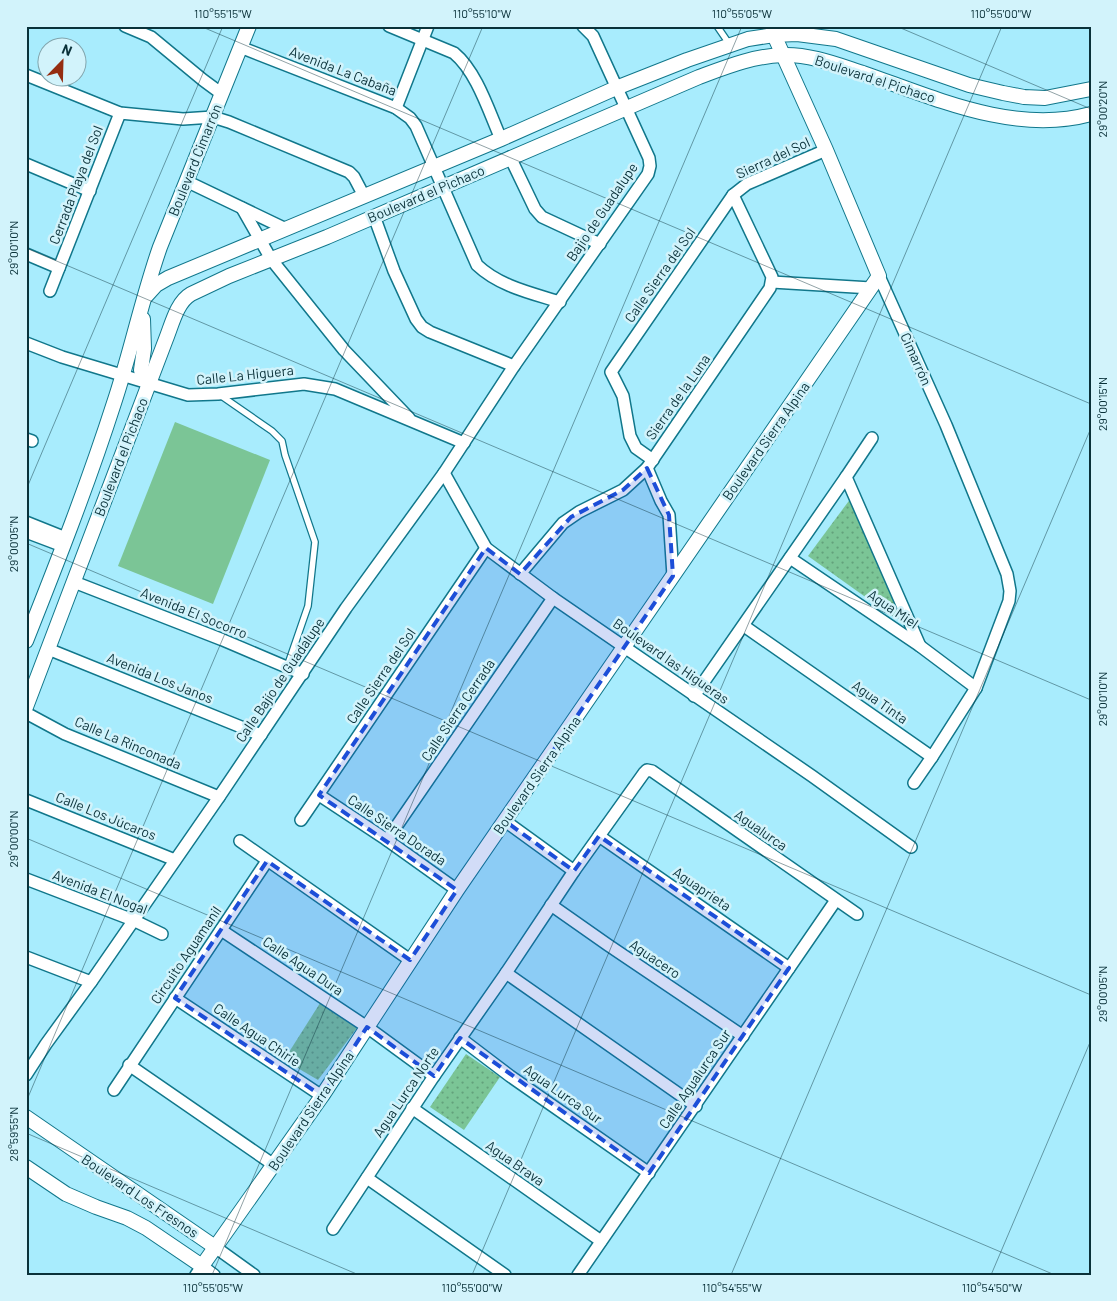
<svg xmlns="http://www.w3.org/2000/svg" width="1117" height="1301" font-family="Barlow,sans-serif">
<defs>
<pattern id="grass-dots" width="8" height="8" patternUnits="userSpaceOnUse" patternTransform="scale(1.25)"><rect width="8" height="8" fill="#7bc596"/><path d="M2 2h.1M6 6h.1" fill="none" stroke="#63a17b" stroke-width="1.8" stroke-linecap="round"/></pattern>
</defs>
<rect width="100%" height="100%" fill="#a8ecfd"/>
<g fill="url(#grass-dots)">
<polygon points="851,498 900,613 892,616 808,556"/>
<polygon points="322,1000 357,1028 318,1080 284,1060"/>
<polygon points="466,1054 500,1077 464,1130 430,1107"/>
</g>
<polygon fill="#7bc596" points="175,422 270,460 213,604 118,566"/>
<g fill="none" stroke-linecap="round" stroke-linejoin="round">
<defs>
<g id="service">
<polyline points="717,26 730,45"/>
<polyline points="220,395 272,431 282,441 285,455 315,542 308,606 287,667"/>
</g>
<g id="minor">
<polyline points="125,26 151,37 203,80 222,94"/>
<path d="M389,26L454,53C477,72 489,112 501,139"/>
<path d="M240,47L396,108L410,118L416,126L477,265C499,286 531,293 560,302"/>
<polyline points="26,75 120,113 183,119 213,117 229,122 349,172 354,177 364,196"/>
<polyline points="396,108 428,26"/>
<polyline points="510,157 535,209 542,217 600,244"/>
<polyline points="26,164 90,191"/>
<polyline points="186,181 286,229"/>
<polyline points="242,208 271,259 344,350 409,418"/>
<polyline points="374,216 394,271 416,319 422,327 430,332 514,366"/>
<polyline points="26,254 59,268"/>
<polyline points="772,282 871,288"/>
<polyline points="50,291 120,113"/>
<polyline points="26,343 62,357 188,395 218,394 304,384 335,389 464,443"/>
<polyline points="26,439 32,441"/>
<polyline points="653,460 636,448 630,436 623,396 611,372 733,195 747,184 826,150"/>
<polyline points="647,468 661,501 669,515 673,576"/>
<polyline points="444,473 486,548 553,598 812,776 911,847"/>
<polyline points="846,477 872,438"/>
<polyline points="26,522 66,538"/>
<polyline points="26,532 63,546"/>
<polyline points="790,558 920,646 976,688"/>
<polyline points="520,574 563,523 579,512 623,490 647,468 770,288 772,277 733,195"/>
<polyline points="74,582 223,640 303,674"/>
<polyline points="744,626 932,757 976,688 1009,601 1010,591 1007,574 946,425 879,276"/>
<polyline points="48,649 261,735"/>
<polyline points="694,696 846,477 920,646"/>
<polyline points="26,713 65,734 219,797"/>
<polyline points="914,783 932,757"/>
<polyline points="319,795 387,840 457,890"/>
<polyline points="26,800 175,860"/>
<polyline points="301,820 486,548"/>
<polyline points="505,821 574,871"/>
<polyline points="599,836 789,968"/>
<polyline points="387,840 553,598"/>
<polyline points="240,841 410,960"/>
<polyline points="26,879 133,920 162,934"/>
<polyline points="551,905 608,945 743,1036"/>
<polyline points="221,930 367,1027 434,1076"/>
<polyline points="26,957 91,982"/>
<polyline points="506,973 696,1106"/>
<polyline points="175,998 322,1096"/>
<polyline points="460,1038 510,1076 649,1173"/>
<polyline points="129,1065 274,1165"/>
<polyline points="26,1075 46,1044 91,982 219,797 346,608 444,473 514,366 648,174 650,166 649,158 593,36 583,26"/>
<polyline points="114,1090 267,861"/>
<polyline points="412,1108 601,1241"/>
<polyline points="367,1178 505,1275"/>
<polyline points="333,1229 434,1076 506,973 574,871 644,773 647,770 652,771 857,914"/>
<polyline points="215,1247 254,1275"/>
<polyline points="196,1275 202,1266 214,1275"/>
<polyline points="578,1275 836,900"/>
</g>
<g id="tertiary">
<polyline points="146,296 156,285 168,278 501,139 616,88 687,60 748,39 774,35 797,34 836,39 969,85 1003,93 1024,97 1045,98 1091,89"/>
<polyline points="143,319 144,349 141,370 143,377 149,383"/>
<path d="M26,641C57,563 88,484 114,403C131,352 142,298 160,247L249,26"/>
<path d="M26,707L166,339C172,324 177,302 191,294L229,276L327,237L699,77C726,67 753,56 783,55C810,54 838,65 863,73C935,98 1014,135 1091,114"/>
<polyline points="26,1117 215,1247"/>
<polyline points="26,1167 66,1194 96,1207 127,1218 146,1228 202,1266 322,1096 457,890 879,276 826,150 774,35"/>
</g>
</defs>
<use href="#service" stroke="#11778b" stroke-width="8"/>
<use href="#minor" stroke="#11778b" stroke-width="14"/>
<use href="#tertiary" stroke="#11778b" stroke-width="16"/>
<use href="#service" stroke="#fff" stroke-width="5.5"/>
<use href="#minor" stroke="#fff" stroke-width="11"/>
<use href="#tertiary" stroke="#fff" stroke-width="14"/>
</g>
<path fill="#1d4ed8" fill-opacity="0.2" stroke="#1d4ed8" stroke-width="4" stroke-dasharray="10 6" stroke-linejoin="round" d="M647,468L669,515L673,576L505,821L574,871L599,836L789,968L649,1173L460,1038L434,1076L367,1027L322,1096L175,998L267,861L410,960L457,890L319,795L486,548L520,574L571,517L623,490Z"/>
<path fill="none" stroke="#0a3139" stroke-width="1" stroke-opacity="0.45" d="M200,26L1091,404M896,26L1091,109M26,248L1091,700M26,490L223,26M26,543L1091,995M26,838L1055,1275M26,1102L483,26M26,1133L359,1275M212,1275L742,26M472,1275L1002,26M731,1275L1091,428M991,1275L1091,1040"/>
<g text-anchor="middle" stroke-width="5" stroke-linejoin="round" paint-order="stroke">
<g font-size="14" fill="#0a3139" stroke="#d2f3fb">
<text transform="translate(343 71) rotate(21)" y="5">Avenida La Cabaña</text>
<text transform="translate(875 79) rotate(18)" y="5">Boulevard el Pichaco</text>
<text transform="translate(773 158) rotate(-25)" y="5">Sierra del Sol</text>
<text transform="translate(195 160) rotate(-68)" y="5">Boulevard Cimarrón</text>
<text transform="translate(76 185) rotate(-69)" y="5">Cerrada Playa del Sol</text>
<text transform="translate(426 194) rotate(-23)" y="5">Boulevard el Pichaco</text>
<text transform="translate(602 212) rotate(-56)" y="5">Bajio de Guadalupe</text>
<text transform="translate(660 275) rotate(-55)" y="5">Calle Sierra del Sol</text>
<text transform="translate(916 359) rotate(66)" y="5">Cimarrón</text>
<text transform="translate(245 375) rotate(-6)" y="5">Calle La Higuera</text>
<text transform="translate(678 397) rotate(-55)" y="5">Sierra de la Luna</text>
<text transform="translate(766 441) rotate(-55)" y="5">Boulevard Sierra Alpina</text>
<text transform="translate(121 457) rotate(-69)" y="5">Boulevard el Pichaco</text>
<text transform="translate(893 609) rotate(34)" y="5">Agua Miel</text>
<text transform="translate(194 613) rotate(22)" y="5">Avenida El Socorro</text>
<text transform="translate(671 661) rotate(35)" y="5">Boulevard las Higueras</text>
<text transform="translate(381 676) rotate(-56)" y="5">Calle Sierra del Sol</text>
<text transform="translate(160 678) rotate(22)" y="5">Avenida Los Janos</text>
<text transform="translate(280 680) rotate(-56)" y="5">Calle Bajío de Guadalupe</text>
<text transform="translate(880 702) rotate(35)" y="5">Agua Tinta</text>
<text transform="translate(458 710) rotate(-56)" y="5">Calle Sierra Cerrada</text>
<text transform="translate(128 743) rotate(23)" y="5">Calle La Rinconada</text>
<text transform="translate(537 775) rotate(-55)" y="5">Boulevard Sierra Alpina</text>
<text transform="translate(106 816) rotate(22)" y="5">Calle Los Júcaros</text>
<text transform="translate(397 830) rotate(34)" y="5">Calle Sierra Dorada</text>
<text transform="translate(761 830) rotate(35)" y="5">Agualurca</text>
<text transform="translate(702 889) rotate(34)" y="5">Aguaprieta</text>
<text transform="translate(100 892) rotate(21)" y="5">Avenida El Nogal</text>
<text transform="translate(186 955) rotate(-56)" y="5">Circuito Aguamanil</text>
<text transform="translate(655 959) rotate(34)" y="5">Aguacero</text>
<text transform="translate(303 966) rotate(34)" y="5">Calle Agua Dura</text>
<text transform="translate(257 1035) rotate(34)" y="5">Calle Agua Chirie</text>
<text transform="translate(695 1079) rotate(-56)" y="5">Calle Agualurca Sur</text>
<text transform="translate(406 1092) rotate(-56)" y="5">Agua Lurca Norte</text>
<text transform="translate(563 1094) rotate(35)" y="5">Agua Lurca Sur</text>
<text transform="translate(311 1111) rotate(-56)" y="5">Boulevard Sierra Alpina</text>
<text transform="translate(515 1163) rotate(35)" y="5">Agua Brava</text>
<text transform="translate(140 1196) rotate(34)" y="5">Boulevard Los Fresnos</text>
</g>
</g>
<rect width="1117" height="1301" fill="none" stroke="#d2f3fb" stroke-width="55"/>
<g transform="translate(62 62) rotate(23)"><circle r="24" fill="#d2f3fb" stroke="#82a5ad"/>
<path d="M0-4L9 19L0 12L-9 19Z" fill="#952d11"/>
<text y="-8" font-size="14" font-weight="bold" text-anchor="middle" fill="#0a3139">N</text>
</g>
<rect x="28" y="28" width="1062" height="1246" fill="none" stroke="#0a3139" stroke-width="2"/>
<g font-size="12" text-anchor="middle" fill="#0a3139">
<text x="223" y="18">110°55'15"W</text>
<text x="482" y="18">110°55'10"W</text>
<text x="742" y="18">110°55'05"W</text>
<text x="1001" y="18">110°55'00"W</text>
<text transform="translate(1103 109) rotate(-90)" y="4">29°00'20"N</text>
<text transform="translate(14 248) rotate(-90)" y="4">29°00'10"N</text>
<text transform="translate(1103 404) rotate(-90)" y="4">29°00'15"N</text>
<text transform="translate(14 544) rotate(-90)" y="4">29°00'05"N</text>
<text transform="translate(1103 699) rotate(-90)" y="4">29°00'10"N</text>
<text transform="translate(14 839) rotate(-90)" y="4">29°00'00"N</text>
<text transform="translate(1103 994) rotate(-90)" y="4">29°00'05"N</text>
<text transform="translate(14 1134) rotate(-90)" y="4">28°59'55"N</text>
<text x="213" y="1292">110°55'05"W</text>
<text x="472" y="1292">110°55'00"W</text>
<text x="732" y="1292">110°54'55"W</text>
<text x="992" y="1292">110°54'50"W</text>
</g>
</svg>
